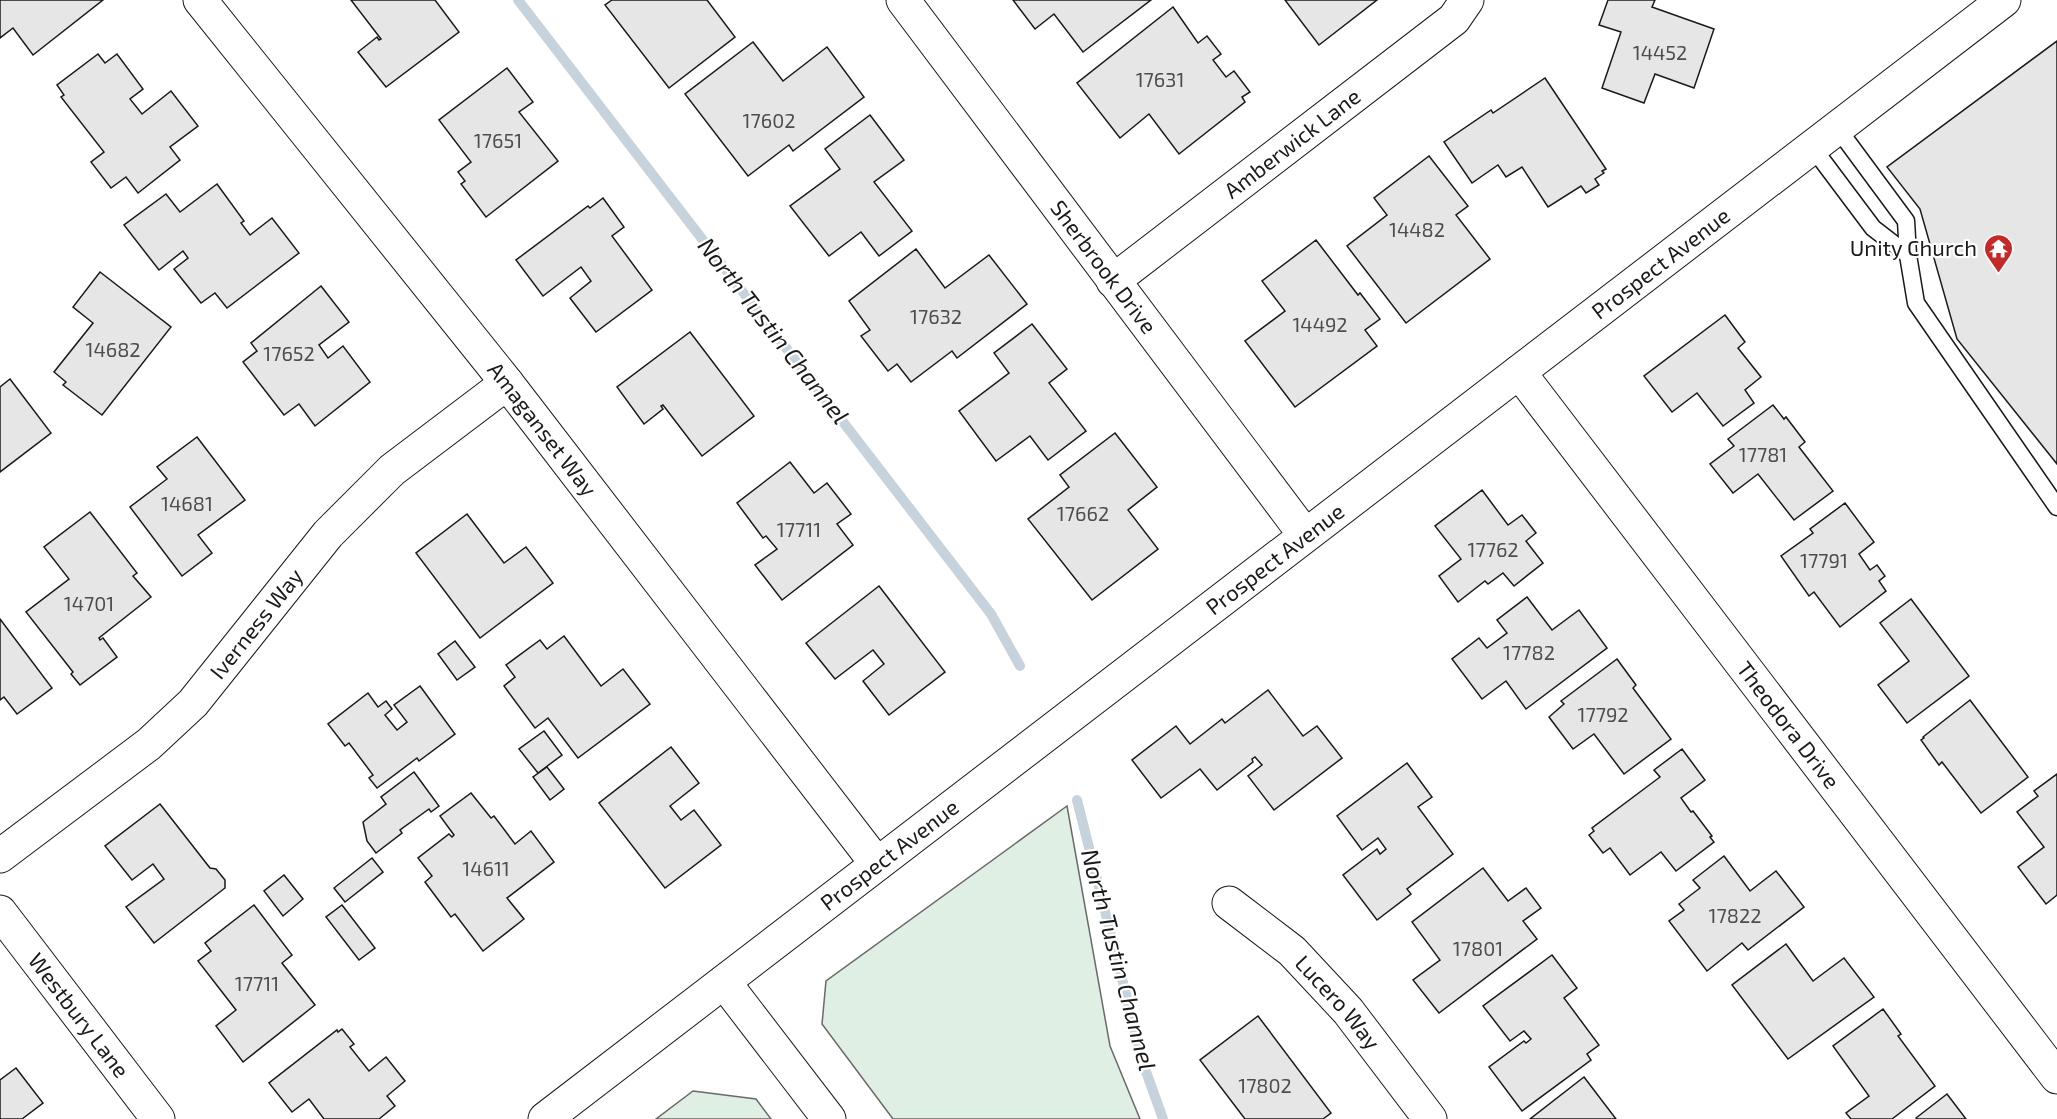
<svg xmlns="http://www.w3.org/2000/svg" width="2057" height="1119" font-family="'Exo 2',sans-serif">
<rect width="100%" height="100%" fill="#fff"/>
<g fill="#e0efe3" stroke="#6a6a6a" stroke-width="1.5">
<polygon points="1067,806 1110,1046 1140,1119 893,1119 822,1024 826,981"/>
<polygon points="693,1091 756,1099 771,1119 656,1119"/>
</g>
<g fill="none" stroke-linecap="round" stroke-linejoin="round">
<g stroke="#c6d2dc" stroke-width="10">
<polyline points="518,0 991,614 1020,666"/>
<polyline points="1077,800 1144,1066 1163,1119"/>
</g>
</g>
<g fill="#e6e6e6" stroke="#1a1a1a" stroke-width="1.5">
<polygon points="0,0 103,0 33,55 13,28 0,38"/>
<polygon points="351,0 435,0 459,32 386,87 358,52 377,37 379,40 381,39"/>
<polygon points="612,0 707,0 735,37 669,88 605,5"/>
<polygon points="1013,0 1151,0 1083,52 1054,14 1035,29"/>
<polygon points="1285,0 1377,0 1319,45"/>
<polygon points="1608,0 1655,0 1652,7 1714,29 1694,88 1655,74 1644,103 1602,88 1621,32 1599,25"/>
<polygon points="1173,7 1198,43 1207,36 1221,54 1213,60 1226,77 1234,71 1250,92 1242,97 1245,102 1179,154 1149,114 1120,138 1077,83"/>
<polygon points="2057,41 2057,464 1957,339 1920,209 1887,167"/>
<polygon points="753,42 783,81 827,47 864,97 793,151 789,145 748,176 685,94"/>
<polygon points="98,54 105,63 117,54 143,89 130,99 142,114 171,91 198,126 170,147 180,160 138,193 126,177 111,188 91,162 104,152 61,97 64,95 57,85"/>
<polygon points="507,68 533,102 519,112 558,161 486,217 461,184 465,181 458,172 471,162 439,120"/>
<polygon points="1545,78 1606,169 1602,171 1604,173 1595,179 1599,185 1586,193 1581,186 1548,207 1522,167 1506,177 1498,165 1472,183 1444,142 1491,110 1493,113"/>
<polygon points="870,115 904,160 874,182 912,231 879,256 861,232 829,256 790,206 840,169 825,149"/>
<polygon points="1429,156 1468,206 1456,215 1490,259 1406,323 1347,246 1387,215 1374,198"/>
<polygon points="217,184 244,221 241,223 250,235 272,218 299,253 227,308 215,293 201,303 174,269 188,258 183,251 159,270 124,225 166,194 180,212"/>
<polygon points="603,198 624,227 612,236 652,290 596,332 570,298 591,281 581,267 543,296 516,260 588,206 590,208"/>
<polygon points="1316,240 1358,295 1360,293 1380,319 1365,330 1377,346 1295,407 1245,341 1285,311 1262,281"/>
<polygon points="916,249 945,288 989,255 1027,304 957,358 952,351 911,382 897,364 888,371 861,336 870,330 849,301"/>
<polygon points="100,272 171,327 102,415 63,385 66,382 54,372 93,323 73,307"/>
<polygon points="321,286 349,322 319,345 328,358 343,346 370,382 315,426 299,404 284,415 243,362 257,351 251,343"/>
<polygon points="1725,315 1745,342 1738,348 1761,377 1745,390 1754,403 1723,426 1697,393 1672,412 1644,376"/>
<polygon points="1032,324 1067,369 1049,383 1086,431 1048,460 1030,436 996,461 959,411 1009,373 994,353"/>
<polygon points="690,332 754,416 702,456 663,405 661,406 663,409 644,424 617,387"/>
<polygon points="10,379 51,433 0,472 0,387"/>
<polygon points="1773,405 1784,419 1786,417 1805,442 1799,447 1833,491 1794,520 1758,474 1733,493 1710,464 1734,446 1728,439"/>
<polygon points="1115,433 1157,487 1128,510 1158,549 1092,600 1028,519 1069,487 1060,475"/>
<polygon points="197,437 245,500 198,535 212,553 182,576 130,507 167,479 157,467"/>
<polygon points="790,462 814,493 827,483 851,514 837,524 853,545 782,600 755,565 777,549 766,536 763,538 737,503"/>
<polygon points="1482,490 1508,525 1522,515 1536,533 1526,541 1543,563 1514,586 1503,573 1488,584 1485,581 1458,602 1439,576 1461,559 1435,526"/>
<polygon points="1845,503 1874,542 1859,554 1870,570 1877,565 1885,576 1879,581 1886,591 1840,627 1814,592 1809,596 1781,556 1813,533 1810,529"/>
<polygon points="90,512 137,573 133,576 151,597 99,638 100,640 103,638 117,657 80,685 71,674 73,672 26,612 69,579 44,547"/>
<polygon points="467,514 504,563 526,547 553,583 480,638 416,553"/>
<polygon points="879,586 945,672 889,715 863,681 884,664 873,650 835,679 806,643"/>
<polygon points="1527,597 1552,630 1579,610 1607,648 1526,709 1506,681 1482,699 1452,659 1479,638 1487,648 1507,633 1497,620"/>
<polygon points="1911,599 1969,676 1907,723 1878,685 1909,661 1880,623"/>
<polygon points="0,619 52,688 17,714 4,697 0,700"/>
<polygon points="564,636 601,686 623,669 650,704 578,758 548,718 535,728 504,686 515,677 506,665 540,640 547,649"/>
<polygon points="455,641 475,667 457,680 438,654"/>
<polygon points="1617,659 1636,685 1633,688 1671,739 1624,774 1594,734 1573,749 1549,717 1564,704 1561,701"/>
<polygon points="420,686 455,734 419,761 417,758 377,788 369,778 373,775 349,743 345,746 328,724 368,693 378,707 386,701 392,709 385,715 397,730 407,722 394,705"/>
<polygon points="1268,690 1303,736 1317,726 1342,758 1274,810 1248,776 1262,765 1255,757 1252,759 1253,762 1217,790 1200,769 1161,798 1132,760 1176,726 1190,744 1222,719 1225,723"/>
<polygon points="1970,700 2028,777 1981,813 1942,762 1939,765 1921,740 1924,738 1923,737"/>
<polygon points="544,731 562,755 538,773 519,749"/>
<polygon points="671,747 699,783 670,806 681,820 694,810 721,845 665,888 599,803"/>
<polygon points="1682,749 1705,780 1681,798 1691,812 1693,811 1712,836 1710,837 1714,842 1676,871 1661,852 1630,875 1610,848 1603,853 1589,835 1594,831 1592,828 1660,777 1654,770"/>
<polygon points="1407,763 1432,797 1418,807 1453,854 1407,889 1411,894 1377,920 1343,875 1377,849 1380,854 1386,849 1378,838 1362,850 1337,816"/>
<polygon points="547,767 564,789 550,800 533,777"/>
<polygon points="414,772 439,806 431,812 429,809 400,830 402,833 376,853 367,841 363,822 386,804 381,797"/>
<polygon points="2057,774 2057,895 2046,904 2018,867 2044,847 2017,812 2038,796 2034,791"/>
<polygon points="471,793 491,818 494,816 515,844 531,831 554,862 507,898 524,919 483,951 455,914 451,917 425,882 432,876 418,858 449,834 452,837 454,835 440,816"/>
<polygon points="160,804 210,868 216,869 225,880 225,888 154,943 126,907 164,879 153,864 132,880 105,846"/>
<polygon points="1724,856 1750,891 1776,871 1804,907 1748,950 1742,943 1707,971 1669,921 1684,910 1679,904 1700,888 1693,880"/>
<polygon points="372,858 383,872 345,902 334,888"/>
<polygon points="1483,868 1508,901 1526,888 1541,908 1523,921 1537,939 1439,1013 1413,980 1440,960 1412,922"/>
<polygon points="284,875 303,899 283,916 264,891"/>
<polygon points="254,905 292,955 282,963 315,1005 243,1062 216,1026 236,1010 198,961 211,951 205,943"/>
<polygon points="342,905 375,948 359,960 326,917"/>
<polygon points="1786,944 1813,981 1844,958 1874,997 1788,1059 1732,985"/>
<polygon points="1552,955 1577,988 1564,998 1599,1045 1587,1054 1591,1060 1522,1111 1489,1067 1524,1041 1526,1043 1531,1039 1524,1031 1510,1041 1483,1006"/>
<polygon points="1883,1009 1901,1034 1898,1036 1935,1086 1892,1119 1851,1119 1846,1113 1869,1096 1833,1046"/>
<polygon points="1258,1016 1331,1113 1323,1119 1245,1119 1200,1060"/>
<polygon points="342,1029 354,1044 350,1047 369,1071 386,1057 405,1081 387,1096 395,1106 379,1119 324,1119 309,1099 292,1112 269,1083 337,1030 338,1032"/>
<polygon points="16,1068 43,1103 22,1119 0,1119 0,1080"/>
<polygon points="1584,1077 1616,1119 1530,1119"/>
<polygon points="1947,1094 1966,1119 1917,1119 1916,1118"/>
</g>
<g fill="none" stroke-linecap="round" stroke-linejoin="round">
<defs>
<g id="lane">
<polyline points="1838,129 1906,221 1908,255 1916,303 2057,507"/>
<polyline points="1813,148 1873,228 1908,255"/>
</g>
<g id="street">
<path id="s1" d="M903,0L1305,535"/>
<path id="s2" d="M1113,281L1454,19L1467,0"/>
<path id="s3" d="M0,856L149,744L193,703L328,534L392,470L507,383"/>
<path id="s4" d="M1229,903L1292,951L1348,1011L1430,1119"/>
<path id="s5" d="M0,912L158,1119"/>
<polyline points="724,982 829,1119"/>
</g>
<g id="secondary">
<path id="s6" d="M200,0L507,383L877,864"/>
<path id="s7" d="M1519,372L2057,1077"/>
<path id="s8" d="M545,1119L2004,0"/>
</g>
</defs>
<use href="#lane" stroke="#1a1a1a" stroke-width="19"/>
<use href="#street" stroke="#1a1a1a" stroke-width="35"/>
<use href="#secondary" stroke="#1a1a1a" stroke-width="35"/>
<use href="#lane" stroke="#fff" stroke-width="16"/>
<use href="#street" stroke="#fff" stroke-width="33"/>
<use href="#secondary" stroke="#fff" stroke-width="33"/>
</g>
<defs>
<symbol id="temple-pin" viewBox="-11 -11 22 30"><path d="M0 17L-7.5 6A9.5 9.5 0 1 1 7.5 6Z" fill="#c62828" stroke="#fff"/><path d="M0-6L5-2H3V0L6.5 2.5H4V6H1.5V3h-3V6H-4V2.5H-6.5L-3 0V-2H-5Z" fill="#fff"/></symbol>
</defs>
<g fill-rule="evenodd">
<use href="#temple-pin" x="1982" y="232" width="33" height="45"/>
</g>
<g text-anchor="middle" stroke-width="4.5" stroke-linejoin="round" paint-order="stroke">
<g font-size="20" fill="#4d4d4d">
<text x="1660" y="60">14452</text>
<text x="1160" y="87">17631</text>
<text x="769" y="128">17602</text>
<text x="498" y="148">17651</text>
<text x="1417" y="237">14482</text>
<text x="936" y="324">17632</text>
<text x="1320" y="332">14492</text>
<text x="113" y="357">14682</text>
<text x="289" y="361">17652</text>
<text x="1763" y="462">17781</text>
<text x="187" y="511">14681</text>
<text x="1083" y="521">17662</text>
<text x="799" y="537">17711</text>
<text x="1493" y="557">17762</text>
<text x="1824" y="568">17791</text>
<text x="89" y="611">14701</text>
<text x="1529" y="660">17782</text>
<text x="1603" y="722">17792</text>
<text x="486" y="876">14611</text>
<text x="1735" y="923">17822</text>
<text x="1478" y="956">17801</text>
<text x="257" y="991">17711</text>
<text x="1265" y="1093">17802</text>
</g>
<g font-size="22" fill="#1a1a1a" stroke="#fff">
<text dy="8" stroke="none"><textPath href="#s2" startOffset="226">Amberwick Lane</textPath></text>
<text dy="8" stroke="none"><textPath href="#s8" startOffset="1406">Prospect Avenue</textPath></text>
<text dy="8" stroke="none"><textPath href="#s1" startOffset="334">Sherbrook Drive</textPath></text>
<text dy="8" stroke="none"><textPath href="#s6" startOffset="549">Amaganset Way</textPath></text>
<text dy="8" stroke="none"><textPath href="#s8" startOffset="920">Prospect Avenue</textPath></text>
<text dy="8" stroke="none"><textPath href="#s3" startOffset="348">Iverness Way</textPath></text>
<text dy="8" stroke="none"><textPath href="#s7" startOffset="444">Theodora Drive</textPath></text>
<text dy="8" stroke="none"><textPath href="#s8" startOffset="434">Prospect Avenue</textPath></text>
<text dy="8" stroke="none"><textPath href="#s4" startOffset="148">Lucero Way</textPath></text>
<text dy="8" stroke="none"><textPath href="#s5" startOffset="130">Westbury Lane</textPath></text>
</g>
<g font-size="22" fill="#1a1a1a" stroke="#fff" text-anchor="end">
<text x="1977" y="256">Unity Church</text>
</g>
<g font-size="24" font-style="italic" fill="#1a1a1a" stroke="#fff">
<text transform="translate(773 331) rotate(52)" y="8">North Tustin Channel</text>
<text transform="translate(1118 960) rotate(75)" y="8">North Tustin Channel</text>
</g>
</g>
</svg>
